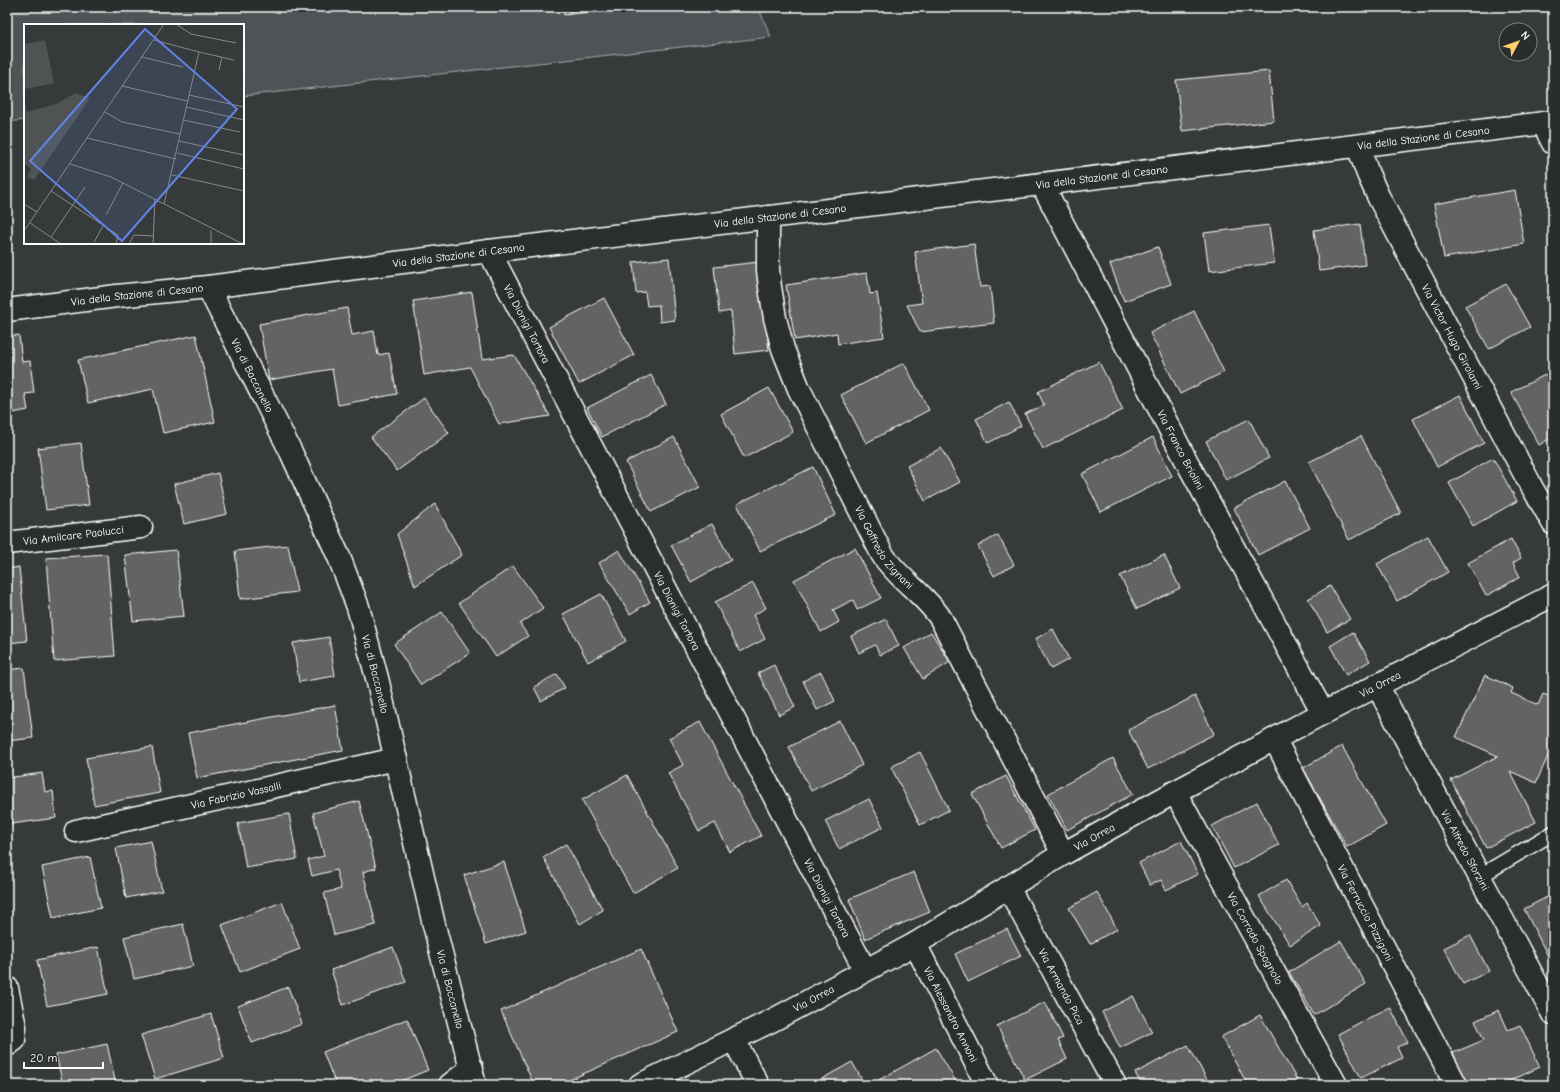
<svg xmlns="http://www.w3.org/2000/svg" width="1560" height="1092" font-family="'Comic Neue',sans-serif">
<rect width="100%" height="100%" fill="#373a3b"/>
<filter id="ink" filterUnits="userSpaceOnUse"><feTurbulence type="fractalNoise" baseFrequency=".025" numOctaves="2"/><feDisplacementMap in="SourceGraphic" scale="8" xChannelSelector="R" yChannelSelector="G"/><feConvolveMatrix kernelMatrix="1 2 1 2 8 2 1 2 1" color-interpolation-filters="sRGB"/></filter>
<g filter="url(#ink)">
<polygon fill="#505354" stroke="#a8a9aa" points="7,7 758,7 771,37 243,96 243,25 25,25 25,120 7,122"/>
<g fill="#636465" stroke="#fff">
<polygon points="563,7 597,7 597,11 564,15"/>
<polygon points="1269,71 1274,121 1182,131 1176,80"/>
<polygon points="1515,190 1524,244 1444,258 1434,204"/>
<polygon points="1360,224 1365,265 1319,271 1314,230"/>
<polygon points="1269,225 1274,263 1209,271 1204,233"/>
<polygon points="974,244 980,287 990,286 994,323 920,332 907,305 922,303 915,252"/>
<polygon points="1158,247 1171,284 1124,301 1110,264"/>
<polygon points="669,258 675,320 660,322 659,305 647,306 645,292 636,293 633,262"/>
<polygon points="759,262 769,350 735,354 731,311 719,313 714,267"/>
<polygon points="867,273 870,294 877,293 884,337 838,344 837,333 795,340 786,285"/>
<polygon points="1506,284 1530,327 1489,349 1465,306"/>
<polygon points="472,292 482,359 514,355 550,416 499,424 470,367 424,375 413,301"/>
<polygon points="1553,293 1553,310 1546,297"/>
<polygon points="604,298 634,355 579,384 549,327"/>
<polygon points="347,308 352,335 374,331 378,355 389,353 397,394 338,405 332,369 269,380 259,324"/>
<polygon points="1194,311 1224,372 1180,394 1150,333"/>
<polygon points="19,335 22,362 30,361 34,393 25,394 28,410 7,414 7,337"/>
<polygon points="196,335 215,422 163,433 153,389 88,403 78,360"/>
<polygon points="1099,362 1123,410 1043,449 1025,414 1044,405 1038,392"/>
<polygon points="904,363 929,410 866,443 841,395"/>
<polygon points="1553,371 1553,437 1539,445 1511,392"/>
<polygon points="651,375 666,404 602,437 587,408"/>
<polygon points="769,388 793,432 744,458 721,414"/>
<polygon points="1460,395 1484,443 1437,467 1413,419"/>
<polygon points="424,398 449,433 397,471 371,437"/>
<polygon points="1009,402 1021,426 988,443 976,419"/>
<polygon points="1249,419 1269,458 1226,480 1206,441"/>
<polygon points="1361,436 1401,513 1349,540 1309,462"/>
<polygon points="674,437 700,487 651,512 626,462"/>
<polygon points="1153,437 1172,476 1101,512 1082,474"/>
<polygon points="81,443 89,505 46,510 38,448"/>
<polygon points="941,448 960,482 925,501 907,466"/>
<polygon points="1493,458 1517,501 1473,526 1449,483"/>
<polygon points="813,467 836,515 760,551 737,504"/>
<polygon points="7,470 12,516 7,516"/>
<polygon points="218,473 227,514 184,524 174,484"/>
<polygon points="1285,481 1310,528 1258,555 1234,508"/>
<polygon points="435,504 462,555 415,586 397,534"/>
<polygon points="712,524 731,560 691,582 671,545"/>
<polygon points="998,535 1014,565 994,576 978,546"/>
<polygon points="1428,536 1448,572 1397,601 1377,564"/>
<polygon points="1511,539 1521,558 1513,563 1520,577 1486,596 1468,563"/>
<polygon points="288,545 297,592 240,599 235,551"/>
<polygon points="855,548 881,598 857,610 853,600 833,610 839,622 821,632 794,580"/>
<polygon points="176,550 184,616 133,621 125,555"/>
<polygon points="619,550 650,602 630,614 599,563"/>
<polygon points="107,554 115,656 54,661 46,558"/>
<polygon points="1164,555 1180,588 1137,609 1120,576"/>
<polygon points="513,566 543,608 520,624 528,636 496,657 459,603"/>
<polygon points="19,567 27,641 7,643 7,569"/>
<polygon points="753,583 766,608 753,615 765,639 740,652 715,602"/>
<polygon points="1330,586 1350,619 1327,632 1308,599"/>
<polygon points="601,594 626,641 588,662 563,614"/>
<polygon points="442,612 470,653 421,685 394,644"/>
<polygon points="886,619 899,646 880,655 875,645 859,653 851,636"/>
<polygon points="1053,629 1069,659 1051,669 1035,639"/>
<polygon points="931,632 950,662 923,679 904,648"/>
<polygon points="1353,632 1370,661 1346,675 1330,646"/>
<polygon points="329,637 335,676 299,682 293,643"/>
<polygon points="774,665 795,707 779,715 758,673"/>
<polygon points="24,668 33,738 7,741 7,670"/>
<polygon points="821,672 835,701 817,710 803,681"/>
<polygon points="557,674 565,688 541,701 534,687"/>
<polygon points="1485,675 1513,688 1511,693 1538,705 1543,694 1553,698 1553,745 1536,783 1510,771 1536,822 1486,848 1451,780 1498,756 1456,737"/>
<polygon points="1195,696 1214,734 1148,769 1128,730"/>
<polygon points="335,705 343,750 197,778 188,733"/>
<polygon points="840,721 862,765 811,791 789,747"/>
<polygon points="700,722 761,836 730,852 715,823 699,831 668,773 683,765 669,738"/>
<polygon points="1342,746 1386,825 1347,847 1303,768"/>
<polygon points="152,747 160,793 94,805 86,758"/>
<polygon points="920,752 949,810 920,825 891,767"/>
<polygon points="1113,758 1133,794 1067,830 1048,794"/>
<polygon points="42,773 45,792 53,791 56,818 11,824 7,798 7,778"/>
<polygon points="627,775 678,868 633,893 582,800"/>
<polygon points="1006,776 1035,830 1001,848 972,794"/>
<polygon points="869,799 883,827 839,849 825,821"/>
<polygon points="359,801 376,868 363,872 376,925 334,935 324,893 341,889 336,870 312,876 308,860 324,856 313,813"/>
<polygon points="1257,802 1279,845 1234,868 1212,826"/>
<polygon points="289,814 297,859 246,868 238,823"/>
<polygon points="151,841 162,891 126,898 116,848"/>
<polygon points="1181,841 1198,874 1166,890 1161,880 1150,885 1139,863"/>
<polygon points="566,844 603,910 580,924 543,857"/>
<polygon points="90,857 101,908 53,918 42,867"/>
<polygon points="504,862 526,931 486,944 464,875"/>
<polygon points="914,872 930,912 865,939 849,899"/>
<polygon points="1286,880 1302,907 1307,903 1321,926 1290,945 1259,896"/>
<polygon points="1097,892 1117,929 1090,944 1069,908"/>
<polygon points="1553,894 1553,966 1524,909"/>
<polygon points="282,902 300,949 240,972 222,925"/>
<polygon points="183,924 193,966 134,979 124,937"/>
<polygon points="1007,929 1021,956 968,982 955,954"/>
<polygon points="1470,935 1489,971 1463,984 1444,948"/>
<polygon points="1341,941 1366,984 1314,1015 1289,972"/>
<polygon points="98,947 108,994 47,1006 37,960"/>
<polygon points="393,947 406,982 343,1005 331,970"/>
<polygon points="641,949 678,1032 558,1085 534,1085 501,1011"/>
<polygon points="288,987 302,1024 252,1043 238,1006"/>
<polygon points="1133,996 1152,1032 1120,1048 1102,1012"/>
<polygon points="1045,1002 1063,1038 1058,1040 1067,1059 1025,1080 997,1026"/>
<polygon points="1390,1007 1408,1042 1397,1047 1402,1058 1361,1078 1338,1034"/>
<polygon points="1499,1010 1508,1030 1520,1025 1540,1067 1501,1085 1467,1085 1453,1053 1484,1040 1475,1021"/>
<polygon points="211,1014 224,1058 155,1079 141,1035"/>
<polygon points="1260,1015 1297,1080 1288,1085 1248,1085 1221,1037"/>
<polygon points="407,1019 428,1070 391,1085 336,1085 323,1052"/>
<polygon points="107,1044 116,1085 63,1085 56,1055"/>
<polygon points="1188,1045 1210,1085 1142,1085 1135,1073"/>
<polygon points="936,1048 958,1085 882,1085 879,1080"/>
<polygon points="852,1062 865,1085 811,1085"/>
</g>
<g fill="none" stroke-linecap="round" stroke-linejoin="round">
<defs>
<polyline id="service" points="1480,876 1553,833"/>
<polyline id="pedestrian" points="1529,482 1553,524"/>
<g id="minor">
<polyline points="1543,123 1553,143"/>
<path id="s1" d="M1358,146L1368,174L1379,198L1529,482"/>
<path id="s2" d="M1042,184L1187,462L1323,713"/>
<path id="s3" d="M768,217V270L770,287L775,318L783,349L799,389L882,554C898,579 925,594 941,619L1063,854"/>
<path id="s4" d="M489,251L865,970"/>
<path id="s5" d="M7,543L141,527"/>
<path id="s6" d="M1377,685L1553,1014"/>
<path id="s7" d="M1275,740L1456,1085"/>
<path id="s8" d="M1175,792L1336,1085"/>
<path id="s9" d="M76,831L396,759"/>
<path id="s10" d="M1008,887L1115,1085"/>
<path id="s11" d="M915,944L987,1085"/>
<polyline points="7,988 15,1027 14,1040 7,1045"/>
<polyline points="734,1040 758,1085"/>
<polyline points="450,1085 472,1068"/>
<path id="s12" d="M640,1085L773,1020L915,944L1063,854L1175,792L1310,720L1553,595"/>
</g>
<g id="tertiary">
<path id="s13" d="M208,287L291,452L317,509L339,557L358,607L377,678L434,925L475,1085"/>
<path id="s14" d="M7,310L117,296L208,287L489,251L1553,122"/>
</g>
</defs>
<use href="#service" stroke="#fff" stroke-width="17"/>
<use href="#pedestrian" stroke="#fff" stroke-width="24"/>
<use href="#minor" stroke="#fff" stroke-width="25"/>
<use href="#tertiary" stroke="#fff" stroke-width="25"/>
<use href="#service" stroke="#2a2d2e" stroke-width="14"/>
<use href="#pedestrian" stroke="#2a2d2e" stroke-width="21"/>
<use href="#minor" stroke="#2a2d2e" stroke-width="22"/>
<use href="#tertiary" stroke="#2a2d2e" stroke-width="22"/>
</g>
</g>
<g text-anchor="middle" stroke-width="3.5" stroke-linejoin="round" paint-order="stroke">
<g font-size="11" fill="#fff" stroke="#2a2d2e">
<text dy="4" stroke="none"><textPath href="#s14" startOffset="1427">Via della Stazione di Cesano</textPath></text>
<text dy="4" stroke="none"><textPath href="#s14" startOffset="1103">Via della Stazione di Cesano</textPath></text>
<text dy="4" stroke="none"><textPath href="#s14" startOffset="779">Via della Stazione di Cesano</textPath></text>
<text dy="4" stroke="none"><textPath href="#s14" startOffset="455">Via della Stazione di Cesano</textPath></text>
<text dy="4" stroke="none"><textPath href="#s14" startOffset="131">Via della Stazione di Cesano</textPath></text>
<text dy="4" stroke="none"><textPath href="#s4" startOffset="82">Via Dionigi Tortora</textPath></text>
<text dy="4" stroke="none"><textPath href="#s1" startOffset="213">Via Victor Hugo Girolami</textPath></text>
<text dy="4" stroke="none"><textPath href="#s13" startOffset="99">Via di Baccanello</textPath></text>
<text dy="4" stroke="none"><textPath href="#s2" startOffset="300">Via Franco Briolini</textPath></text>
<text dy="4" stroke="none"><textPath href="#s5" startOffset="67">Via Amilcare Paolucci</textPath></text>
<text dy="4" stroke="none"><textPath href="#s3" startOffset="357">Via Goffredo Zignani</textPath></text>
<text dy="4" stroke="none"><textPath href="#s4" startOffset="406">Via Dionigi Tortora</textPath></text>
<text dy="4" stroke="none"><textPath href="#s13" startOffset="423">Via di Baccanello</textPath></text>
<text dy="4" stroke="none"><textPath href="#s12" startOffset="842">Via Orrea</textPath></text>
<text dy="4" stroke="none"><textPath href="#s9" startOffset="164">Via Fabrizio Vassalli</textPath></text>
<text dy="4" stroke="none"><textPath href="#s12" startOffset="518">Via Orrea</textPath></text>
<text dy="4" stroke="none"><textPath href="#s6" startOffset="187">Via Alfredo Sforzini</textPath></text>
<text dy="4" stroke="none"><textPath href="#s4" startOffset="730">Via Dionigi Tortora</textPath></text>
<text dy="4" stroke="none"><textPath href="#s7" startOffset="195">Via Ferruccio Pizzigoni</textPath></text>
<text dy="4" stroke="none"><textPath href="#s8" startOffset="167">Via Corrado Spagnolo</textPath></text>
<text dy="4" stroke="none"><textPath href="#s10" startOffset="113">Via Armando Pica</textPath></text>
<text dy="4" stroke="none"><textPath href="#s13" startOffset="747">Via di Baccanello</textPath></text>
<text dy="4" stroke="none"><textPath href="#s12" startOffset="194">Via Orrea</textPath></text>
<text dy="4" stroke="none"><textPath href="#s11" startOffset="79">Via Alessandro Annoni</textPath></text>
</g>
</g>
<g transform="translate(24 24)">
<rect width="220" height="220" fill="#373a3b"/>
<path d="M21,16L30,59L1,65L0,20ZM51,69L66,74L10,156L3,153L7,145L0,139V77L3,88L32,80Z" fill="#505354"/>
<path fill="none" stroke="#878989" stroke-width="1" d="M152,0L167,10L212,19M130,16L175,28L140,180M175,28L210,36M118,33L159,43M195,46L198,33M98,62L163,77M165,71L220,83M162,83L220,96M81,88L98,98L156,110M159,96L216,108M63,114L152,135M155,117L220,131M153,129L220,145M46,140L87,153L219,220M148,151L220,167M27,167L94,211L92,220M0,180L13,188M82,191L99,159M6,199L37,220M0,207L140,0M27,213L61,163M70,218L79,202M105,220L110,211L129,212M129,220L131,175M187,220V206"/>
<path fill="#6183e4" fill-opacity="0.15" stroke="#6183e4" stroke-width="2" d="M121,5L213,85L98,217L6,137Z"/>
<rect width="220" height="220" fill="none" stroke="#fff" stroke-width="2"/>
</g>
<rect width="1560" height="1092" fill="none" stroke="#2a2d2e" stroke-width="24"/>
<rect x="12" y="12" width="1536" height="1068" fill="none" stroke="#fff" stroke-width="1.5" filter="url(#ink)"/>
<g transform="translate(1518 42) rotate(49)"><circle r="19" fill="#2a2d2e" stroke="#7f8182"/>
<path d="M0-3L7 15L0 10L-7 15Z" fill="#ffd166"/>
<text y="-6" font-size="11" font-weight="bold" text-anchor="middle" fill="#ffffff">N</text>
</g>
<path d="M24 1062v6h79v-6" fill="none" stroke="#ffffff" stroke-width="2"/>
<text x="30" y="1062" font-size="12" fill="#ffffff" stroke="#2a2d2e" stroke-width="3" paint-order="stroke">20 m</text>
</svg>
